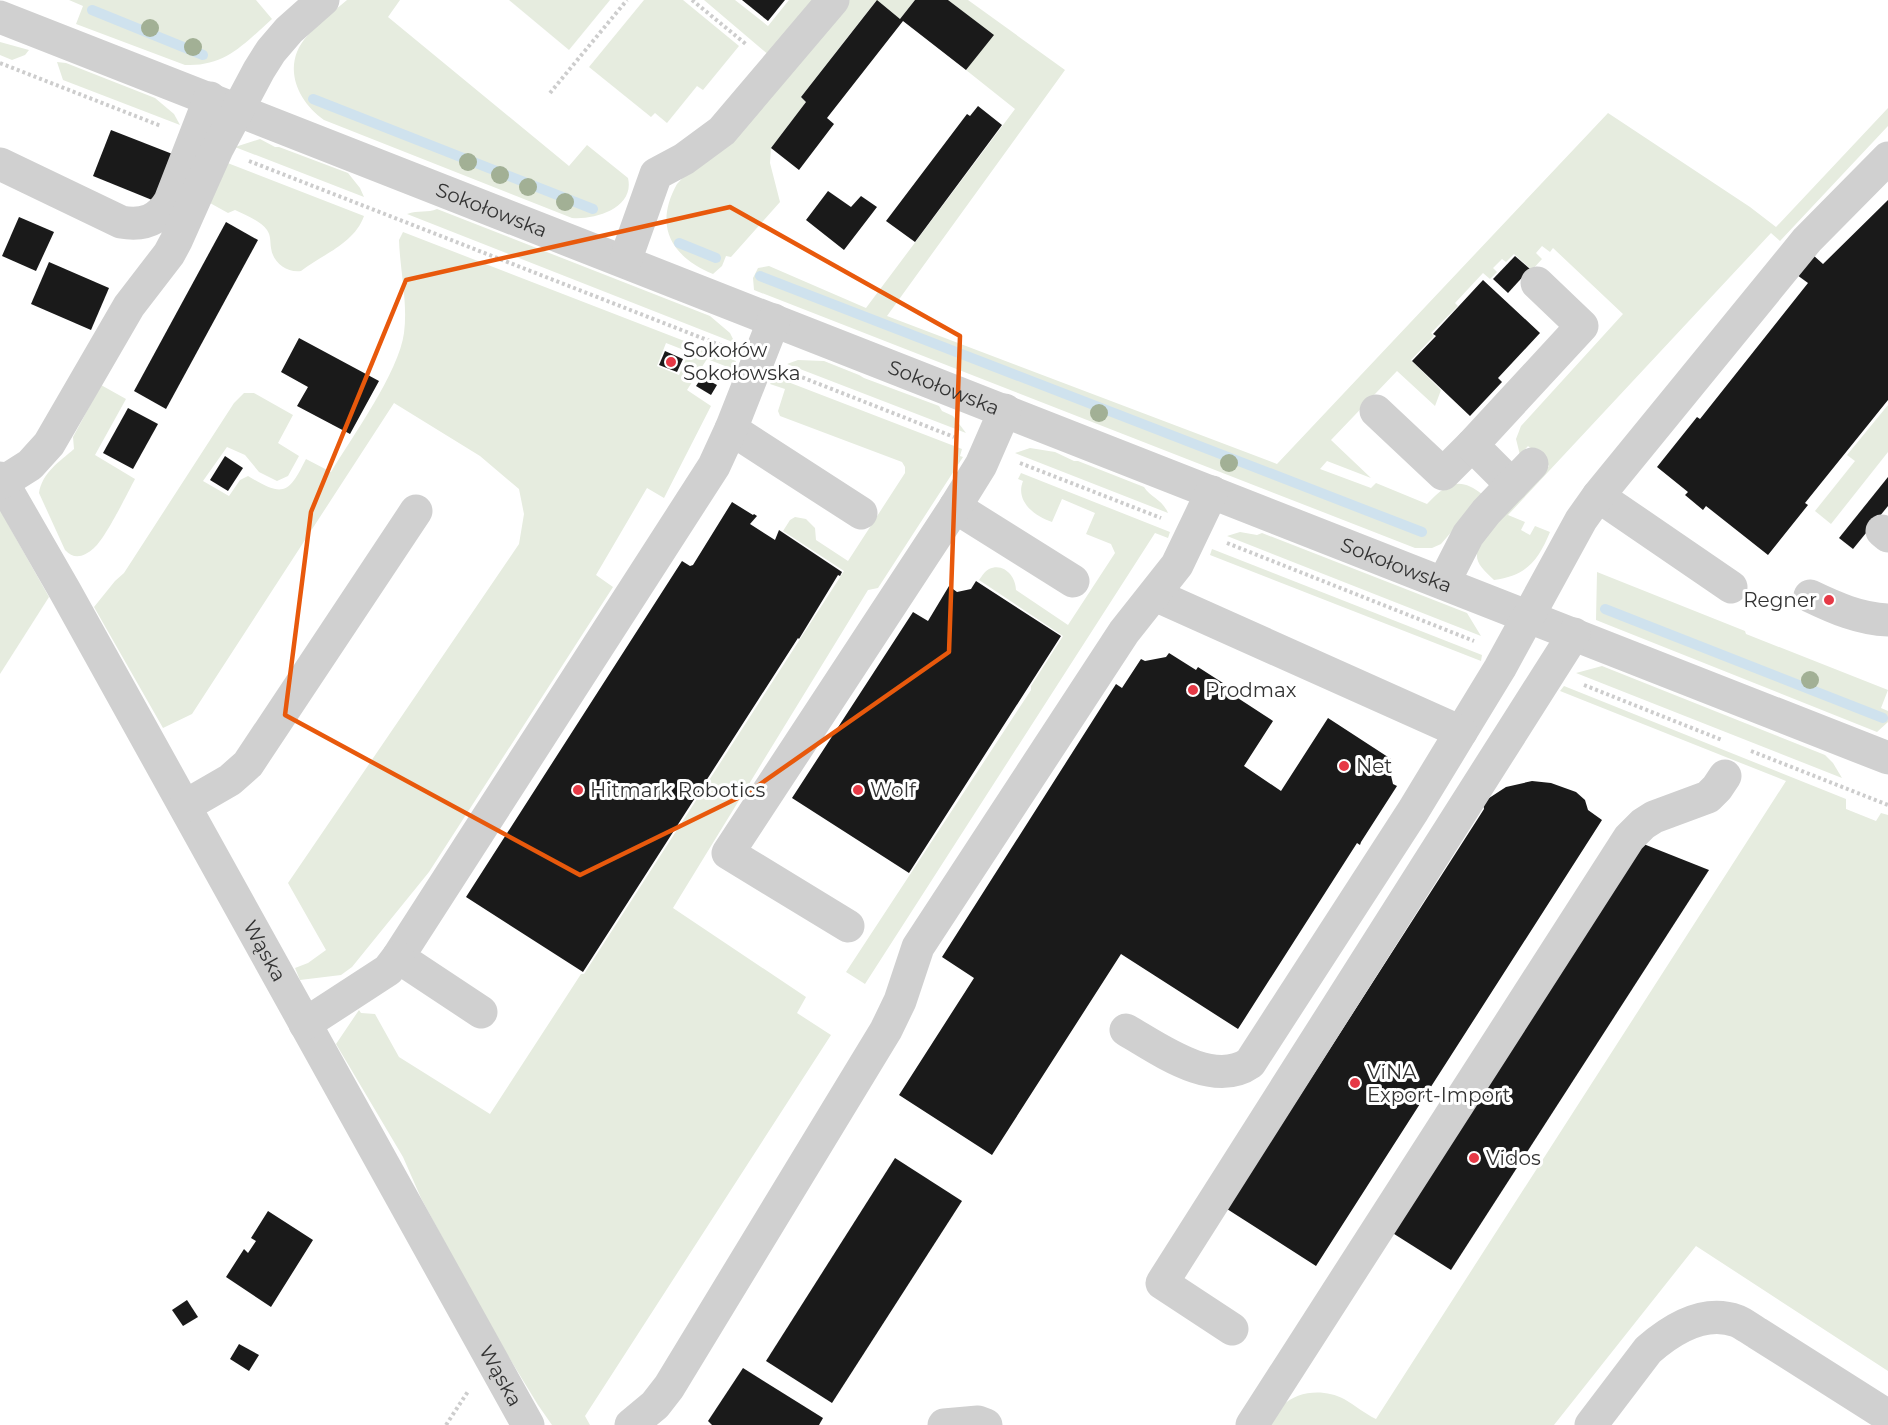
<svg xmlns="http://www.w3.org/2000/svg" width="1888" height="1425" font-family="Montserrat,sans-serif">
<rect width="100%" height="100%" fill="#fff"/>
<g fill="#e6ecdf" fill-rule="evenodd">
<path d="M69,0H256L272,19C244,44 225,67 185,65L76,24L83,6Z"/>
<path d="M347,0H400L388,17L569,166L587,145L628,178C635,208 595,220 572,218L324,120C296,100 281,64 308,35C320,22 334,11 347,0Z"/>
<polygon points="509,0 610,0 569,50"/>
<polygon points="644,0 683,0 739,46 703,90 697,86 667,123 655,113 651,117 589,67"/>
<polygon points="704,0 735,0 768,26 789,0 815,0 770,56"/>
<path d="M847,0H915L900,19L876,1L801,97L806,102L771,148L770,163L780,202L731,257L726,256L722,266L713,274C672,257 653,227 677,184Z"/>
<path d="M948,0H968L1065,70L887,316L1277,464L1608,113L1750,207L1776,227L1888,108V126L1780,241L1771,233L1508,515L1525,522L1521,530L1530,535L1535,526L1550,532C1538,561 1526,576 1494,580C1479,565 1471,560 1482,539L1549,466L1528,446L1520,455L1516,439L1521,426L1623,314L1553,248L1550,252L1542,246L1536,253L1542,259L1532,270L1514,254L1506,262L1502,259L1493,268L1497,272L1490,279L1483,273L1455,303L1458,306L1431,333L1434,336L1411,360L1441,390L1435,406L1397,371L1331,440L1371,478L1327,461L1320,469L1371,488L1376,483L1427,504C1446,484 1459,475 1483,495L1441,544L1432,548H1415L754,290L753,278L758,268L769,266L866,308L1015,109L966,70L993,35Z"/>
<polygon points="0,42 29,50 25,55 12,60 0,55"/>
<polygon points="57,62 66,63 155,98 174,114 180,125 63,80"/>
<polygon points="260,139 275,147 279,147 348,173 360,188 364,197 235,147"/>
<path d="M225,162L364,216C354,244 323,254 301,271C287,273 273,263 271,248C270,241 271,236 267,230C261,221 245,215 235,210L228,213L210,203Z"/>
<path d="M437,209L710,316L730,333L735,343L407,214C418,210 428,213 437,209Z"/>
<path d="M403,232L736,361L733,369L707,359L687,390L711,406L664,498L647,488L596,575L613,587L429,872L352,967L341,975L300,980L295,968L308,963L326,950L288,883L519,544L524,514L519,489L480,456L394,403L192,714L163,728L94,607L115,581L124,573L234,403L244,393H254L293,415L278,443L299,456L288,476L277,481L259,472L245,455L227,447L203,481L229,496L240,480L248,476C283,497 288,495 306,459L331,472C352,437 399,372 404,333C408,302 400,271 399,240ZM666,343L689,352L679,375L657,366Z"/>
<polygon points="798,360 824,361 859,375 864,378 939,406 942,411 953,416 966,433 787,364"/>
<polygon points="775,377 962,449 960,456 963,457 878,588 868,590 673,908 806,997 797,1013 831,1035 585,1416 590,1425 552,1425 538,1405 491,1328 421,1198 403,1157 336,1044 359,1010 361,1013 375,1014 399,1057 490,1114 581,974 584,974 844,571 783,531 790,520 795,517 806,519 815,528 816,540 848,561 905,473 905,467 902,462 780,416 778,411 785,389 770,384"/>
<path d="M101,385L126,399L95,455L135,479C127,494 105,539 94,548C84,557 74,560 65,550L39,493C42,473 59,462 74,449L73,437Z"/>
<polygon points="1888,405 1888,452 1831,524 1815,511 1855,461 1847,455"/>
<path d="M1030,448L1055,452L1074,461H1078L1144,487C1151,498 1162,499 1168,513L1015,453Z"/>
<path d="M1021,473L1170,532L1168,538L1155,533L865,984L846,972L1031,690V686L1063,636L979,580C982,576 985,571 989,569C1004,562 1016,577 1016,590L1068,625L1115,553L1111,544L1086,534L1095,513L1062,499L1052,522C1034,516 1015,501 1023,481L1018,479Z"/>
<polygon points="0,510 49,597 0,674"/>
<polygon points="1240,532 1257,535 1262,533 1467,613 1481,636 1227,536"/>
<polygon points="1212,549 1482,655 1481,661 1210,555"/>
<polygon points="1597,572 1745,631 1746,634 1888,690 1881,708 1888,711 1888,722 1877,732 1596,620"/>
<polygon points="1602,666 1825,755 1833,763 1842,778 1576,673"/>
<path d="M1564,686L1846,799V809L1876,821L1881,813L1888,815V1371L1696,1246L1554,1425H1268C1272,1419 1277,1411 1282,1406C1298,1390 1325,1389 1344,1399C1355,1405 1365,1414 1376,1419L1786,781L1560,691Z"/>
</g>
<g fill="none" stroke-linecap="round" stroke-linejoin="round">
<g stroke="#cfe2ee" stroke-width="10">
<polyline points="92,10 203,55"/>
<polyline points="313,99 593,209"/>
<polyline points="679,243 716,258"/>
<polyline points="760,276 1422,532"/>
<polyline points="1605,609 1883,718"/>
</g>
</g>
<g fill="#1a1a1a">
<polygon points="742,0 785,0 768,21"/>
<polygon points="877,0 900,19 915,0 948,0 994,35 966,70 903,21 827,118 834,124 799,170 771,148 806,102 801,97"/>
<polygon points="978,106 1002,125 915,242 886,221 967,114 970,116"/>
<polygon points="111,130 175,155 157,202 93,176"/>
<polygon points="828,191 851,207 861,196 877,207 844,250 806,220"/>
<polygon points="1888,200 1888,400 1805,503 1808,505 1768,555 1706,506 1703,510 1685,495 1688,492 1657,467 1697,417 1700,419 1808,283 1797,275 1813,255 1823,264"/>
<polygon points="19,217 54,232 36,271 2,256"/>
<polygon points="226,222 258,240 166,409 134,391"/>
<polygon points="1515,256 1530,269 1508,293 1493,279"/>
<polygon points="49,262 109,288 91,330 31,304"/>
<polygon points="1483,280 1540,333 1498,378 1502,382 1470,416 1412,361 1436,336 1433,334"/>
<polygon points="299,338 379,381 350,434 297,406 308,387 281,372"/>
<polygon points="665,351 683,359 677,372 659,365"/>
<polygon points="702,377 717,385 711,395 696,386"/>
<polygon points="128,408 158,424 133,469 103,453"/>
<polygon points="225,456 243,468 228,491 210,480"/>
<polygon points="1888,477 1888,506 1853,549 1839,538"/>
<polygon points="732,502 753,515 754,514 757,516 750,524 775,540 779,530 842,572 840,576 838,575 799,639 798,638 583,972 466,897 682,561 690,566 693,565"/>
<polygon points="976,581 1061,636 909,873 792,798 913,612 928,621 949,586 957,592 971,589"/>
<polygon points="1169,653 1196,670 1198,667 1226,685 1224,689 1273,721 1244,766 1281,791 1328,718 1391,759 1388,763 1393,784 1397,786 1361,842 1360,845 1357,843 1238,1029 1121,954 992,1155 899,1095 974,978 942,957 1116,684 1122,688 1141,659 1145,661 1166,657"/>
<polygon points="1532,781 1551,783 1576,792 1585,800 1588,810 1602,820 1316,1266 1227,1209 1477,820 1484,809 1483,802 1506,787"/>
<polygon points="1641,843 1709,870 1451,1270 1391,1232"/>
<polygon points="895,1158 962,1201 832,1403 766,1361"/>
<polygon points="268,1211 313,1240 271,1307 226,1277 244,1249 248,1253 256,1241 251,1238"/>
<polygon points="187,1300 198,1317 183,1326 172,1310"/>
<polygon points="239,1344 259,1355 249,1371 230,1359"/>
<polygon points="743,1368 823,1418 819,1425 712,1425 708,1421"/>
</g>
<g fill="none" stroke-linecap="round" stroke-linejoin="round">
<g stroke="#cdcdcd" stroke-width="4" stroke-dasharray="3 3" stroke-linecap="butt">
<polyline points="692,0 747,45"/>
<polyline points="0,63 161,126"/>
<polyline points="550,93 627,0"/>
<polyline points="249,161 725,347"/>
<polyline points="791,373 954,437"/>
<polyline points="1020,463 1161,518"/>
<polyline points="1227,543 1474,641"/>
<polyline points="1584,685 1722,740"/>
<polyline points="1751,751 1888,805"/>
<polyline points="446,1425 469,1390"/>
</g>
<g stroke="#d0d0d0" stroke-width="33">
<path id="s1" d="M0,17L1888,758"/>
<path d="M0,164L121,222C143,226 159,220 170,201L210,98"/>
<polyline points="625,261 656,174 684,159 722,131 833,0"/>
<polyline points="1376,411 1443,474 1472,445"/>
<polyline points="731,429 861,513"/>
<path id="s2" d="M0,478L65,591L528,1425"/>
<polyline points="3,482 30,465 49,444 129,306 169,254 176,241 217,149 259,70 271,51 289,30 323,0"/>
<polyline points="1512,485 1472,445 1582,326 1537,283"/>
<polyline points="1598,496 1731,587"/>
<polyline points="955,507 1073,581"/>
<polyline points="1882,531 1888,536"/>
<polyline points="1444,582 1468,535 1486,512 1532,464"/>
<path d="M1810,596C1835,608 1860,619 1888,620"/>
<polyline points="1461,732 1500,668 1581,520 1598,496 1807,240 1888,158"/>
<polyline points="185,806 230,780 248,764 416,511"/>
<polyline points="848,926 728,853 955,507 981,465 1005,410"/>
<polyline points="481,1012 398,957 714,466 731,429 774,320"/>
<polyline points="305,1024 388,970 398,957"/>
<path d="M1126,1030C1159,1049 1213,1089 1250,1063L1413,811L1461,732L1155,595"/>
<polyline points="1232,1329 1162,1283 1574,634"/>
<polyline points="631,1425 655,1405 669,1387 886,1030 900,1001 918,947 1124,632 1177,565 1212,492"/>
<polyline points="944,1425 978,1422 986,1425"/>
<polyline points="1252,1425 1629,838 1643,824 1654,817 1708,797 1717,788 1725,776"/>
<path d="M1591,1425L1648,1350C1672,1329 1704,1309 1737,1321C1744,1324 1750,1329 1757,1333L1888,1416"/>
</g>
</g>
<g fill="#a2b095">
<circle cx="150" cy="28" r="9"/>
<circle cx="193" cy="47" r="9"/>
<circle cx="468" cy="162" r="9"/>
<circle cx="500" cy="175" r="9"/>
<circle cx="528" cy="187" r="9"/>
<circle cx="565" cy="202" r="9"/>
<circle cx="1099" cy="413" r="9"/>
<circle cx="1229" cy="463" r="9"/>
<circle cx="1810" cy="680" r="9"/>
</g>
<path fill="none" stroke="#e8590c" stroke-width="4.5" stroke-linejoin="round" d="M730,207L960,336L949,652L746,794L580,875L285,715L311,512L406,280Z"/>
<g fill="#e63946" stroke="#fff" stroke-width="2">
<circle cx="671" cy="362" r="6"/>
<circle cx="1829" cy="600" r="6"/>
<circle cx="1193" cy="690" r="6"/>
<circle cx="1344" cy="766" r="6"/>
<circle cx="578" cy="790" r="6"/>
<circle cx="858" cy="790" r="6"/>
<circle cx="1355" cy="1083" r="6"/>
<circle cx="1474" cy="1158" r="6"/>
</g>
<g text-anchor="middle" stroke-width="6" stroke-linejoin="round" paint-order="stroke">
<g font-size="20" fill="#333" stroke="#fff">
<text dy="7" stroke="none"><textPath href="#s1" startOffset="528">Sokołowska</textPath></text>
<text dy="7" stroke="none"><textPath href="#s1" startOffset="1014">Sokołowska</textPath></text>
<text dy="7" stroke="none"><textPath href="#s1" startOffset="1500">Sokołowska</textPath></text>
<text dy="7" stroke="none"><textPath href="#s2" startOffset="542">Wąska</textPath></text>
<text dy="7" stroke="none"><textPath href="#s2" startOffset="1028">Wąska</textPath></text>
</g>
<g font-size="20" fill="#333" stroke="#fff" text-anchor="start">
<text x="683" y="357">Sokołów<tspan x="683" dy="23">Sokołowska</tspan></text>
<text x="1817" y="607" text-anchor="end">Regner</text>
<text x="1205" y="697">Prodmax</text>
<text x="1356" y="773">Net</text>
<text x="590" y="797">Hitmark Robotics</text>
<text x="870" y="797">Wolf</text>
<text x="1367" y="1079">ViNA<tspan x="1367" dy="23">Export-Import</tspan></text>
<text x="1486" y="1165">Vidos</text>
</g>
</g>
</svg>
